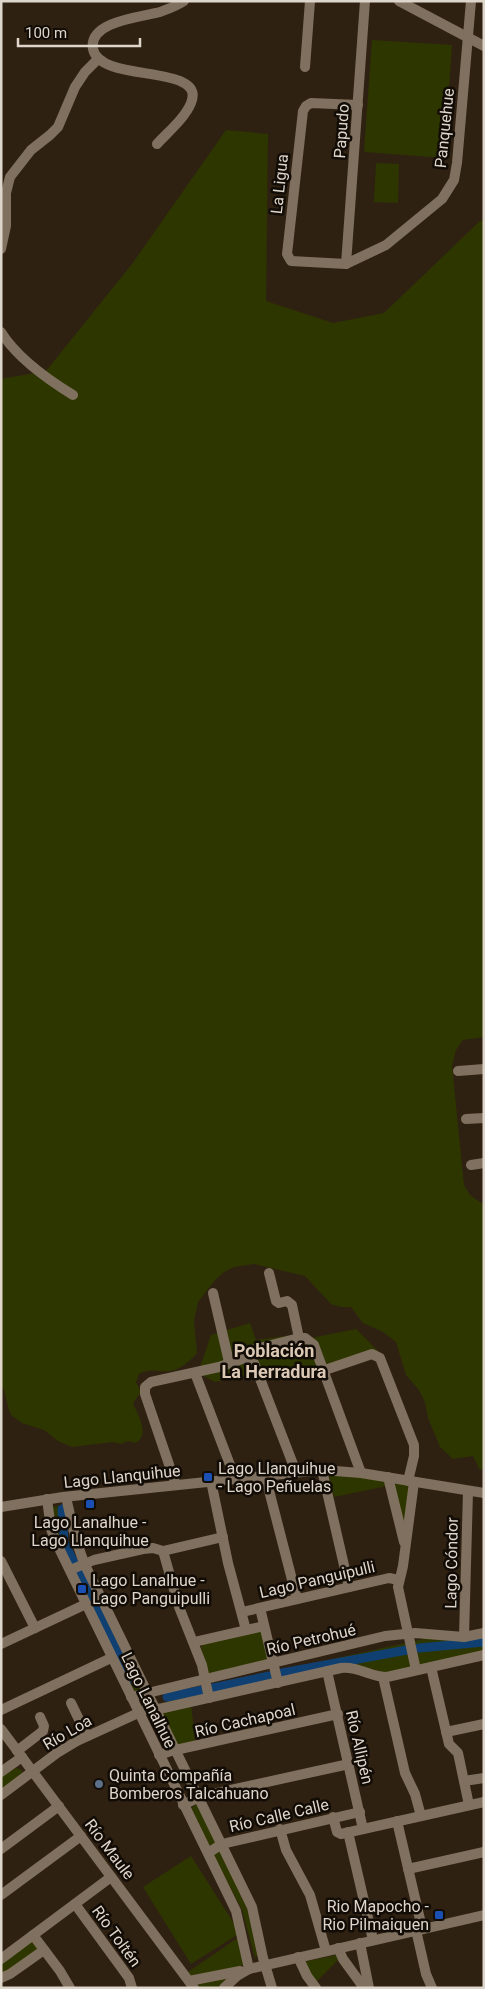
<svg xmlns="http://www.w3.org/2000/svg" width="485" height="1989" font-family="Roboto,sans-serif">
<rect width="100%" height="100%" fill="#2f2112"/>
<g fill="#2e3600">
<polygon points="372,40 452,45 444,158 364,152"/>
<path d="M226,130L268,134L266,301L333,323L384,313L480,221L484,220V1037L463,1040L456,1050L452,1066L464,1185L470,1195L484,1205V1468L480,1470L473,1456L453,1459L440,1447L428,1418L425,1402L419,1390L406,1375L396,1342L383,1332L363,1323L351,1307H341L331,1304L305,1276L254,1264L234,1267L224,1272L216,1279L198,1302L194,1321L197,1353C191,1360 181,1369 171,1371C158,1373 152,1367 139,1374L136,1382L141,1392L133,1403C138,1416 151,1435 135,1443L128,1441L121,1444L113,1442L72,1447L58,1441L44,1430L22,1423L12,1416L9,1410L4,1390L1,1386V379L46,371L132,264Z"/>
<polygon points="376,163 399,164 398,203 374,202"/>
<polygon points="250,1323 256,1340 300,1334 311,1338 356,1329 384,1357 335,1368 327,1365 274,1377 272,1369 215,1382 198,1373 211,1335"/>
<polygon points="328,1474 362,1476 386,1481 387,1486 334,1497"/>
<polygon points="392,1482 411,1484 405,1534"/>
<polygon points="62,1506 68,1539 83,1576 141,1689 134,1691 68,1560 55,1529 51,1507"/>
<polygon points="258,1629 263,1632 268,1662 212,1675 208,1673 201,1648 202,1643"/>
<polygon points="428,1638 474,1642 484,1640 484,1656 394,1675 350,1663 170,1708 166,1696"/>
<polygon points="191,1704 195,1741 177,1748 162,1712"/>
<polygon points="16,1768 22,1770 22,1773 1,1790 1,1777"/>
<polygon points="197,1803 245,1899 258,1955 255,1958 242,1910 190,1809"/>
<polygon points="191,1856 240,1933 191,1964 143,1887"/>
<polygon points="239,1937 244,1963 217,1988 201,1988 188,1972"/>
<polygon points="31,1940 38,1949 10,1972 1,1972 1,1962"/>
<polygon points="336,1955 338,1960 316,1982 303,1962"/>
</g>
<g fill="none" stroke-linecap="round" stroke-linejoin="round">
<g stroke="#104071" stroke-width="9">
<polyline points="62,1509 64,1542 130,1679"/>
<polyline points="419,1648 484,1642"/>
<polyline points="282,1673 407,1650"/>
<polyline points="213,1688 269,1676"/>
<polyline points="167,1697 203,1690"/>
</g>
<g stroke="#80705f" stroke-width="10">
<polyline points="399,1 484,46"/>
<polyline points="305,67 310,1"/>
<polyline points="358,105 311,103 306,106 303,111 287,254 291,261 346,264 386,245 442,199 454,180 457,163 471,1"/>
<path d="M157,144C168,132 185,118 191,103C207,63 100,84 93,49C88,21 142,17 160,12C168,9 177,6 184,1"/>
<polyline points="1,249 6,226 6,193 10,177 31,150 50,135 58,127 75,87 85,72 98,59"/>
<polyline points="346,264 365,1"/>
<path d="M1,332C17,358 47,379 73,395"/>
<polyline points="458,1071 484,1069"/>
<polyline points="466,1119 484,1118"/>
<polyline points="471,1165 484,1163"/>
<polyline points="269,1273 276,1301 279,1303 287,1301 292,1305 299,1338"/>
<polyline points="213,1293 229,1362"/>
<polyline points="248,1358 252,1350 299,1338 305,1338 314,1345 361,1473"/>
<polyline points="322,1371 372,1354 380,1358 414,1445 414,1456 408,1481"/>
<polyline points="195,1373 235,1478"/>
<polyline points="322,1470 349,1587"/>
<polyline points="265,1475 297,1599"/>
<polyline points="388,1477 404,1542"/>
<polyline points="211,1481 228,1563 246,1630"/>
<polyline points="414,1482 403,1566 398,1587 416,1670"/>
<polyline points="176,1485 145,1394 145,1387 151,1382 219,1367 245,1358 250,1358 254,1363 296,1472"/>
<polyline points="66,1497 75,1537 84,1563 252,1907 263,1958 272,1988"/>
<polyline points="47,1499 51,1529 55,1540 236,1911 249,1969"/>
<polyline points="1,1507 63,1497 322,1470 361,1473 484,1493"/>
<polyline points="163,1551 179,1607 202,1665 209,1698"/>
<polyline points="1,1561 35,1628"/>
<polyline points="70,1570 94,1560 143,1549 153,1548 163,1551 223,1537"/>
<polyline points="260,1608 278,1683"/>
<polyline points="242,1612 389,1578 399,1580"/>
<polyline points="464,1637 468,1491"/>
<polyline points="194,1642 264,1626"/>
<polyline points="1,1644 86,1604"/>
<polyline points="431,1667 449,1744 458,1753 469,1805"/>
<polyline points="327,1671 363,1829"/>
<polyline points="383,1677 405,1773 415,1794 421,1816"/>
<polyline points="131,1697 385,1636 415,1633 464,1637 484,1633"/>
<polyline points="71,1703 87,1736"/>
<polyline points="1,1710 111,1658"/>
<polyline points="1,1729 194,1988"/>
<polyline points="446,1732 484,1724"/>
<polyline points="17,1751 43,1731 44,1726 40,1717"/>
<polyline points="159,1755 171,1751 338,1714"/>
<polyline points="1,1772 22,1757"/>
<polyline points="464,1781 484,1778"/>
<path d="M1,1795L57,1753L77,1741L147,1709L154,1708L159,1709L341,1668C358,1666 371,1677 387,1677L484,1655"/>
<polyline points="183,1805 199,1797 349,1764"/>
<polyline points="333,1817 337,1832 341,1834 484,1802"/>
<polyline points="397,1821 422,1928"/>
<polyline points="280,1829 286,1850 310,1895 326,1951"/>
<polyline points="348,1832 373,1940"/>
<polyline points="1,1849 59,1806"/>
<polyline points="208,1853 222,1844 360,1812"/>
<polyline points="408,1869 484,1852"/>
<polyline points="1,1895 81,1836"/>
<polyline points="75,1904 129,1978 132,1988"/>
<polyline points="416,1930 426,1974 432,1988"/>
<polyline points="33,1935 60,1971 70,1988"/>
<polyline points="360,1943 369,1988"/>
<polyline points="338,1948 343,1959 364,1988"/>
<polyline points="298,1957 307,1976 316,1988"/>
<polyline points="1,1959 111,1877"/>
<polyline points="1,1978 10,1974 44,1950"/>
<polyline points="189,1981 240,1971"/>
<polyline points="224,1988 237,1976 249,1969 484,1915"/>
</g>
</g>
<g fill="#1a4fb4" stroke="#120c06" stroke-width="2">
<rect x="203" y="1472" width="10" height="10" rx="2.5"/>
<rect x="85" y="1499" width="10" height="10" rx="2.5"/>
<rect x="77" y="1584" width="10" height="10" rx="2.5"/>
<rect x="434" y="1910" width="10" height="10" rx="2.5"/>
</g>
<circle fill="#5c6f8a" stroke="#120c06" stroke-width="2" cx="99" cy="1784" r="5"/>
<g text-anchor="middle" stroke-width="5" stroke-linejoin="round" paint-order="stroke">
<g font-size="16" fill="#ded5cb" stroke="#120c06">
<text transform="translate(444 128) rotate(-84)" y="6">Panquehue</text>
<text transform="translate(341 131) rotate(-86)" y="6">Papudo</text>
<text transform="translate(279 184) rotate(-84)" y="6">La Ligua</text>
<text transform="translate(122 1476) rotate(-6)" y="6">Lago Llanquihue</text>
<text transform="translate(451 1563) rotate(-89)" y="6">Lago Cóndor</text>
<text transform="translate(317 1579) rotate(-13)" y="6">Lago Panguipulli</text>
<text transform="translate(311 1639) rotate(-13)" y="6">Río Petrohué</text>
<text transform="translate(149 1700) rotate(64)" y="6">Lago Lanalhue</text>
<text transform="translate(245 1720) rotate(-13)" y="6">Río Cachapoal</text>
<text transform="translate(67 1732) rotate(-30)" y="6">Río Loa</text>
<text transform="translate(360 1747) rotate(77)" y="6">Río Allipén</text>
<text transform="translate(279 1815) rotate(-13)" y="6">Río Calle Calle</text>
<text transform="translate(110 1849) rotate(53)" y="6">Río Maule</text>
<text transform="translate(117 1936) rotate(54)" y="6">Río Toltén</text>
</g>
<g font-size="16" fill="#ded5cb" stroke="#120c06" text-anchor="start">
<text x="218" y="1474">Lago Llanquihue<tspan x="218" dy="18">- Lago Peñuelas</tspan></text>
<text x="90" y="1528" text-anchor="middle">Lago Lanalhue -<tspan x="90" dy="18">Lago Llanquihue</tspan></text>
<text x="92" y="1586">Lago Lanalhue -<tspan x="92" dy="18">Lago Panguipulli</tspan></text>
<text x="109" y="1781">Quinta Compañía<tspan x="109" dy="18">Bomberos Talcahuano</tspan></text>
<text x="429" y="1912" text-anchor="end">Rio Mapocho -<tspan x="429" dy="18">Rio Pilmaiquen</tspan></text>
</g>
<g font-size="18" font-weight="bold" fill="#dbc8b5" stroke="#120c06">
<text x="274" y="1357">Población<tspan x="274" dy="21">La Herradura</tspan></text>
</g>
</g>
<rect width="485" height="1989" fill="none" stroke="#ded5cb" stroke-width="5"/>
<path d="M18 38v8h122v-8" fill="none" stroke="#ded5cb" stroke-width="2.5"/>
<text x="25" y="38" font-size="15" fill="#ded5cb" stroke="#120c06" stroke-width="4" paint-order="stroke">100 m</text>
</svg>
